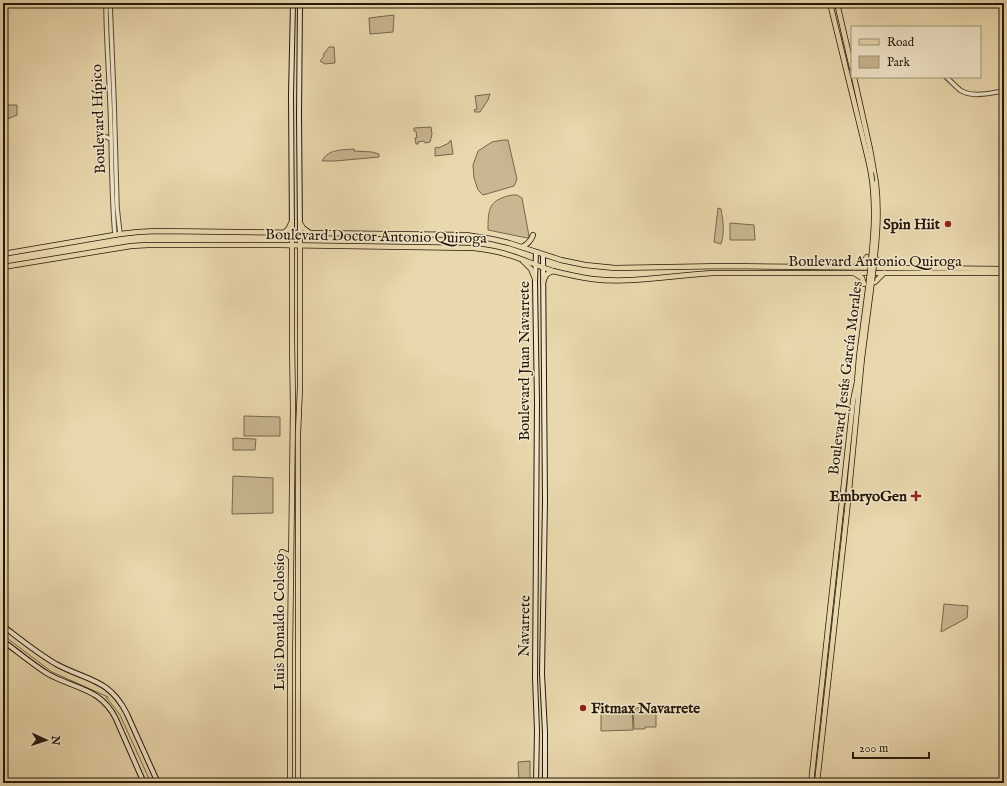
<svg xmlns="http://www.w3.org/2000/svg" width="1007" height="786" font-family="'IM FELL English',serif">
<rect width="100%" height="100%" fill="#e9d8ad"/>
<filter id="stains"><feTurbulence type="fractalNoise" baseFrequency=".005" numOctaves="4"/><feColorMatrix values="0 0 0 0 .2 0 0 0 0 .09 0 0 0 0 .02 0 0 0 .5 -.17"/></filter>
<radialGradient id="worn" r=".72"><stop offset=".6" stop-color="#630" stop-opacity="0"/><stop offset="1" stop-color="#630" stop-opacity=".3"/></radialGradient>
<g fill="#c8b791" stroke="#76684c">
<polygon points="394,15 393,32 370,34 369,18"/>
<polygon points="329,47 334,47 335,63 325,64 320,61 324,56 323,55"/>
<polygon points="490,94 488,100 480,112 475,112 474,110 477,109 475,96"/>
<polygon points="3,105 17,105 17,115 3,121"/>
<polygon points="431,127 432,134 430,142 425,143 424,141 418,142 418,144 416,144 415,138 417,138 416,131 414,131 414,128"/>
<polygon points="451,140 453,154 435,156 435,148 437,147 438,148 449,143 449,142"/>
<polygon points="503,140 508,140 517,179 514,186 483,195 478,190 474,178 473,165 478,151 492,142"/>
<path d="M354,149V151L372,152L379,154V157L335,161H322C328,149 342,150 354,149Z"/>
<path d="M512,195H517L522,198L529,236L527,238L488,230C488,208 489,200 512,195Z"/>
<path d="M718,208L721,209C723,221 725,232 721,244L714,242Z"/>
<polygon points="730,223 754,225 755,240 730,240"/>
<polygon points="244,416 280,417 280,436 244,436"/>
<polygon points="233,438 256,439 255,450 233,450"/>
<polygon points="233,476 273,478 273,513 232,514"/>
<polygon points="944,604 968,606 967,618 941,632"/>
<polygon points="632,707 633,730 601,731 601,708"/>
<polygon points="656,707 656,727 645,727 645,729 634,729 633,708"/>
<polygon points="530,761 530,783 519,783 518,762"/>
</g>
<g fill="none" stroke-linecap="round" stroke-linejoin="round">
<g stroke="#726449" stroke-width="1">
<polyline points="3,635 52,672 108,697"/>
<polyline points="106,697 120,715 151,783"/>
</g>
<defs>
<g id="tertiary">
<path d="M106,3C106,37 109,70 110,104C112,147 111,192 115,235"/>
<polyline points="110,3 114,100 117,207 120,234"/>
<path d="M946,77C951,81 955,86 960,90C972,98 990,93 1004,91"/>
<polyline points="104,136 111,139"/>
</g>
<g id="secondary">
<polyline points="292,233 291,95 293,3"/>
<polyline points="300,233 299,114 300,3"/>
<polyline points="536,252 535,282 537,402 535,678 537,731 536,783"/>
<polyline points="543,255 545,502 542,674 545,732 545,783"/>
<path d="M3,626C20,639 37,653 56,664C87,681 109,678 127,714L158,783"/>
<path d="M3,641C18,652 32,664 48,674C75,689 101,688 116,719L144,783"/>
</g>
<g id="primary">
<polyline points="830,3 868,159 871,173"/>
<polyline points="837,3 852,68"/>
<polyline points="854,77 870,149 876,183"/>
<polyline points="300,223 303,228 310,233"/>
<polyline points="284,233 289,228 292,221"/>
<path d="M522,247C528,244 531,241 533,235"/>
<polyline points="3,254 120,234 138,232 157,231 466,235 492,239 509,243 561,260 585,265 615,268 726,266 1004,269"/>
<polyline points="877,260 880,265 885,268"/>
<polyline points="523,261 531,269 535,279"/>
<path d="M3,267L131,246L148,245H278L474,248C482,249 490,250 498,252C517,256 534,265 553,271C565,274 579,277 592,279C632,284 673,275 714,273H1004"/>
<polyline points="855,267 863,262 867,257"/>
<polyline points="854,273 862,278 864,284"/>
<polyline points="875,282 884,273"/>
<path d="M543,283C545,276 546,273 553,271"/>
<polyline points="282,552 287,554 291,558"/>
<polyline points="290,783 290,650 293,409 292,340 292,233"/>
<polyline points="298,783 298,433 300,387 300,233"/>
<polyline points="811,783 853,401 857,382 859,357 869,281"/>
<polyline points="817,783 847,511 862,358 872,281"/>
</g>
</defs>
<use href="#tertiary" stroke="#554831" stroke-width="5.5"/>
<use href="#secondary" stroke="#241808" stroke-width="6"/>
<use href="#primary" stroke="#241808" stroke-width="6"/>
<use href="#tertiary" stroke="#f1e6ca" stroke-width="3.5"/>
<use href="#secondary" stroke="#f1e6ca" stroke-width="4"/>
<use href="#primary" stroke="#e9d8ad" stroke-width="4.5"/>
<defs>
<g id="primary-bridge">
<path d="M869,281C873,243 877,211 871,173"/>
<path d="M872,281C876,248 880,216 876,183"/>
</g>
</defs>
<use href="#primary-bridge" stroke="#241808" stroke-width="6" stroke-linecap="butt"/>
<use href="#primary-bridge" stroke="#e9d8ad" stroke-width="4.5"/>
</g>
<g fill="#8f2418" stroke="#f1e6ca" stroke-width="1.5">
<circle cx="948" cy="224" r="4"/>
<path d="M914 490h4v4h4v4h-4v4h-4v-4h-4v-4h4z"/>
<circle cx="583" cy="708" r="4"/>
</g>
<g text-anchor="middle" stroke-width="3" stroke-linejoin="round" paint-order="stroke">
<g font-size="15" fill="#241808" stroke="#f1e6ca">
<text transform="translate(98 119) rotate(-92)" y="5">Boulevard Hípico</text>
<text transform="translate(376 236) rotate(1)" y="5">Boulevard Doctor Antonio Quiroga</text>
<text x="875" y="266">Boulevard Antonio Quiroga</text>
<text transform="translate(524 361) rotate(-90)" y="5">Boulevard Juan Navarrete</text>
<text transform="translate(845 378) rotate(-83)" y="5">Boulevard Jesús García Morales</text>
<text transform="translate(279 622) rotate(-90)" y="5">Luis Donaldo Colosio</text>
<text transform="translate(524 626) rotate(-89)" y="5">Navarrete</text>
</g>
<g font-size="15" font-weight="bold" fill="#241808" stroke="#f1e6ca" text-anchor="end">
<text x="940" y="229">Spin Hiit</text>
<text x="907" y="501">EmbryoGen</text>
<text x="591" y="713" text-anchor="start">Fitmax Navarrete</text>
</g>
</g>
<rect width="1007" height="786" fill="none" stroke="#e9d8ad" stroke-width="16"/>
<rect x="4" y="4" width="999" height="778" fill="none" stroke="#241808" stroke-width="2"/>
<rect x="8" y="8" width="991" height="770" fill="none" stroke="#241808"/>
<rect x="851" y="26" width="130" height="52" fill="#f1e6ca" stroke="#9f947c"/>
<rect x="859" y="39" width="20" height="6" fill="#e9d8ad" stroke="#9f947c"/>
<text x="887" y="46" font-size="12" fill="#241808">Road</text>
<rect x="859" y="56" width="20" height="12" fill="#c8b791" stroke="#9f947c"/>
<text x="887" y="66" font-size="12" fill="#241808">Park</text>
<g transform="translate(46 740) rotate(93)" stroke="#f1e6ca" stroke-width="3" paint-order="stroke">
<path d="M0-3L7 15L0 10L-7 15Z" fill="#241808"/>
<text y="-6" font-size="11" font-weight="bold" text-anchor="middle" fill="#241808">N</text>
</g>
<path d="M853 752v6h76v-6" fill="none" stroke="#241808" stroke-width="2"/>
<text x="859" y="752" font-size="12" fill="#241808" stroke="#f1e6ca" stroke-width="3" paint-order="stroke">200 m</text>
<rect width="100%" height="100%" filter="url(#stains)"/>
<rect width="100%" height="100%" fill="url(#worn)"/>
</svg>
